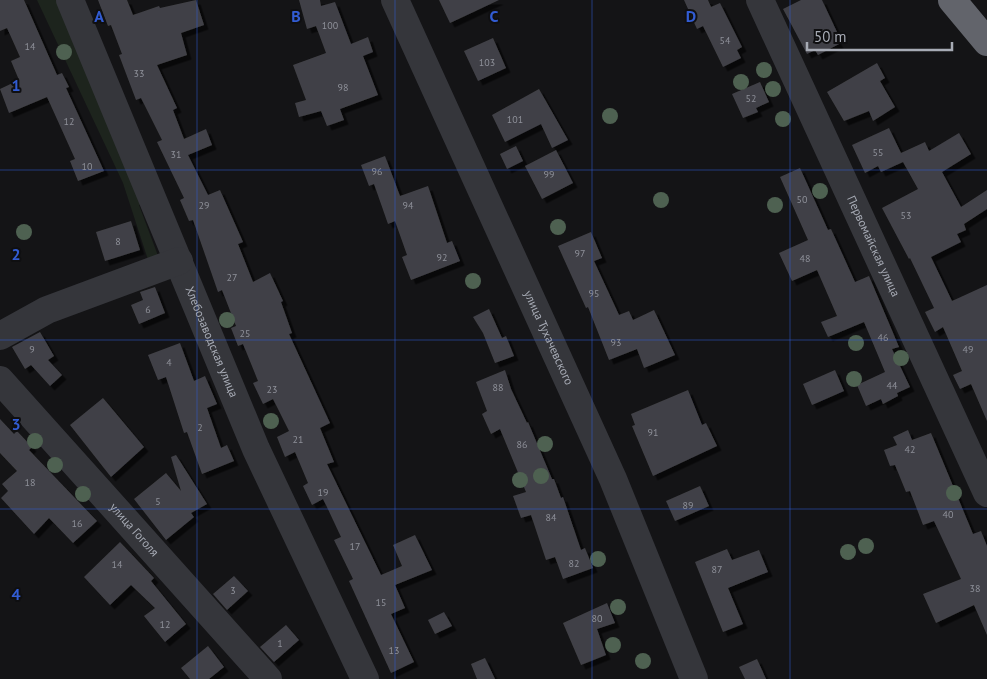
<svg xmlns="http://www.w3.org/2000/svg" width="987" height="679" font-family="'PT Sans',sans-serif">
<defs>
<filter id="shadow"><feDropShadow dx="4.5" dy="4.5" stdDeviation="0" flood-color="#0009"/></filter>
</defs>
<rect width="100%" height="100%" fill="#141416"/>
<polygon fill="#1d241d" points="37,0 57,0 146,202 139,205 160,261 150,266 123,183"/>
<g fill="#414146" filter="url(#shadow)">
<polygon points="0,0 24,0 57,75 62,73 69,87 66,88 104,171 78,181 70,161 75,159 47,97 9,113 0,89 19,80 11,61 20,57 7,28 0,31"/>
<polygon points="98,0 127,0 133,15 159,6 160,8 196,0 204,25 181,33 187,55 157,65 177,108 173,110 184,139 206,129 212,145 188,155 208,195 220,190 243,242 238,244 253,282 270,273 283,301 281,302 292,333 289,334 330,423 320,428 334,462 327,464 381,575 402,566 393,545 415,535 432,570 395,585 405,608 391,614 414,662 391,673 349,581 353,579 334,540 341,537 326,505 323,499 312,505 303,486 308,483 295,452 285,457 277,437 289,431 273,399 263,404 253,383 258,381 243,344 238,346 231,328 236,326 222,290 218,292 193,220 189,221 180,200 184,198 157,142 162,140 141,98 136,100 119,55 122,54 111,25 108,26"/>
<polygon points="299,0 320,0 321,6 335,2 351,44 368,37 373,52 363,56 378,95 340,109 344,120 327,126 321,111 299,117 295,103 306,100 293,65 326,53 316,26 307,29"/>
<polygon points="439,0 499,0 450,23"/>
<polygon points="684,0 708,0 711,7 720,3 742,47 737,50 741,58 723,67 703,26 697,29"/>
<polygon points="801,0 822,0 837,32 834,35 839,44 818,55 815,50 807,54 783,9"/>
<polygon points="493,38 506,68 478,81 464,51"/>
<polygon points="877,63 885,78 880,81 895,107 873,121 869,111 844,121 827,92"/>
<polygon points="760,82 769,102 756,108 758,112 743,118 732,94"/>
<polygon points="539,89 568,140 552,148 541,124 505,142 492,115"/>
<polygon points="889,128 901,153 925,142 929,151 959,133 971,154 942,172 961,207 987,190 987,209 964,224 966,230 957,234 961,242 931,257 952,301 987,285 987,421 971,384 960,389 953,375 962,371 943,327 935,332 925,312 934,308 910,258 909,259 882,208 918,189 903,162 881,172 878,166 865,173 852,145"/>
<polygon points="516,146 523,161 507,169 500,154"/>
<polygon points="556,150 573,183 542,199 525,166"/>
<polygon points="385,156 400,196 428,186 447,243 452,241 460,261 411,280 402,257 407,255 395,221 388,224 374,184 369,186 361,165"/>
<polygon points="800,168 828,230 831,229 855,282 869,276 899,347 892,349 910,387 897,393 898,396 883,404 881,399 866,406 857,385 885,372 864,322 828,337 821,322 837,316 817,270 792,281 779,253 808,240 780,177"/>
<polygon points="131,221 140,250 105,261 96,232"/>
<polygon points="591,232 602,258 594,261 619,315 629,311 633,320 654,310 675,355 644,368 637,349 609,360 588,307 586,308 558,246"/>
<polygon points="155,287 165,313 139,324 131,305 143,300 140,292"/>
<polygon points="489,309 502,338 506,336 514,356 495,363 483,333 473,317"/>
<polygon points="40,332 54,356 48,360 62,375 50,386 31,365 25,369 12,347"/>
<polygon points="180,343 194,381 205,376 217,404 207,408 221,448 227,445 234,461 202,474 187,432 184,433 166,377 158,380 148,355"/>
<polygon points="505,370 511,389 527,423 528,422 552,479 554,479 561,498 563,497 581,550 585,548 593,568 563,579 555,557 546,560 531,515 521,518 513,496 526,492 500,429 491,434 482,414 487,411 476,382"/>
<polygon points="835,370 844,391 812,405 803,384"/>
<polygon points="688,390 702,425 706,423 717,446 653,476 632,426 635,425 631,414"/>
<polygon points="103,398 144,447 111,477 70,425"/>
<polygon points="0,419 14,434 17,431 32,447 29,450 97,521 73,543 49,518 34,534 1,498 8,491 2,484 17,471 0,453"/>
<polygon points="908,430 912,440 931,433 973,534 981,531 987,546 987,635 974,605 936,623 923,594 961,579 934,521 923,525 910,491 906,492 895,465 890,466 884,450 897,445 893,437"/>
<polygon points="176,455 207,504 191,513 194,517 166,540 134,499 166,473 181,491 171,457"/>
<polygon points="700,486 709,506 675,521 666,501"/>
<polygon points="120,542 154,578 151,581 186,624 165,642 144,616 155,608 131,585 110,605 84,577"/>
<polygon points="727,549 732,560 759,550 768,572 728,588 743,624 723,632 695,562"/>
<polygon points="234,576 248,591 227,610 213,594"/>
<polygon points="607,603 615,623 597,629 606,655 581,665 563,623"/>
<polygon points="444,612 452,626 435,634 428,620"/>
<polygon points="286,625 299,640 274,662 260,647"/>
<polygon points="208,646 224,667 209,679 190,679 181,668"/>
<polygon points="485,658 495,679 477,679 471,664"/>
<polygon points="757,659 766,679 745,679 739,667"/>
</g>
<g fill="none" stroke-linecap="round" stroke-linejoin="round">
<g stroke="#35363b" stroke-width="28">
<path id="s1" d="M70,0L256,449L365,679"/>
<path id="s2" d="M395,0L613,479L694,679"/>
<path id="s3" d="M760,0L987,493"/>
<polyline points="0,336 47,310 179,261"/>
<path id="s4" d="M0,380L268,679"/>
</g>
<polyline stroke="#62646b" stroke-width="28" points="952,0 987,42"/>
</g>
<g fill="#4e6151">
<circle cx="64" cy="52" r="8"/>
<circle cx="764" cy="70" r="8"/>
<circle cx="741" cy="82" r="8"/>
<circle cx="773" cy="89" r="8"/>
<circle cx="610" cy="116" r="8"/>
<circle cx="783" cy="119" r="8"/>
<circle cx="820" cy="191" r="8"/>
<circle cx="661" cy="200" r="8"/>
<circle cx="775" cy="205" r="8"/>
<circle cx="558" cy="227" r="8"/>
<circle cx="24" cy="232" r="8"/>
<circle cx="473" cy="281" r="8"/>
<circle cx="227" cy="320" r="8"/>
<circle cx="856" cy="343" r="8"/>
<circle cx="901" cy="358" r="8"/>
<circle cx="854" cy="379" r="8"/>
<circle cx="271" cy="421" r="8"/>
<circle cx="35" cy="441" r="8"/>
<circle cx="545" cy="444" r="8"/>
<circle cx="55" cy="465" r="8"/>
<circle cx="541" cy="476" r="8"/>
<circle cx="520" cy="480" r="8"/>
<circle cx="954" cy="493" r="8"/>
<circle cx="83" cy="494" r="8"/>
<circle cx="866" cy="546" r="8"/>
<circle cx="848" cy="552" r="8"/>
<circle cx="598" cy="559" r="8"/>
<circle cx="618" cy="607" r="8"/>
<circle cx="613" cy="645" r="8"/>
<circle cx="643" cy="661" r="8"/>
</g>
<path fill="none" stroke="#325cd3" stroke-width="1" stroke-opacity="0.55" d="M197,0V679M395,0V679M592,0V679M790,0V679M0,170H987M0,340H987M0,509H987"/>
<g text-anchor="middle" stroke-width="4" stroke-linejoin="round" paint-order="stroke">
<g font-size="10" fill="#8e9099">
<text x="330" y="29">100</text>
<text x="725" y="44">54</text>
<text x="30" y="50">14</text>
<text x="487" y="66">103</text>
<text x="139" y="77">33</text>
<text x="343" y="91">98</text>
<text x="751" y="102">52</text>
<text x="515" y="123">101</text>
<text x="69" y="125">12</text>
<text x="878" y="156">55</text>
<text x="176" y="158">31</text>
<text x="87" y="170">10</text>
<text x="377" y="175">96</text>
<text x="549" y="178">99</text>
<text x="802" y="203">50</text>
<text x="204" y="209">29</text>
<text x="408" y="209">94</text>
<text x="906" y="219">53</text>
<text x="118" y="245">8</text>
<text x="580" y="257">97</text>
<text x="442" y="261">92</text>
<text x="805" y="262">48</text>
<text x="232" y="281">27</text>
<text x="594" y="297">95</text>
<text x="148" y="313">6</text>
<text x="245" y="337">25</text>
<text x="883" y="341">46</text>
<text x="616" y="346">93</text>
<text x="32" y="353">9</text>
<text x="968" y="353">49</text>
<text x="169" y="366">4</text>
<text x="892" y="389">44</text>
<text x="498" y="391">88</text>
<text x="272" y="393">23</text>
<text x="200" y="431">2</text>
<text x="653" y="436">91</text>
<text x="298" y="443">21</text>
<text x="522" y="448">86</text>
<text x="910" y="453">42</text>
<text x="30" y="486">18</text>
<text x="323" y="496">19</text>
<text x="158" y="505">5</text>
<text x="688" y="509">89</text>
<text x="948" y="518">40</text>
<text x="551" y="521">84</text>
<text x="77" y="527">16</text>
<text x="355" y="550">17</text>
<text x="574" y="567">82</text>
<text x="117" y="568">14</text>
<text x="717" y="573">87</text>
<text x="975" y="592">38</text>
<text x="233" y="594">3</text>
<text x="381" y="606">15</text>
<text x="597" y="622">80</text>
<text x="165" y="628">12</text>
<text x="280" y="647">1</text>
<text x="394" y="654">13</text>
</g>
<g font-size="12" fill="#a7abb5" stroke="#0f0f11">
<text dy="4" stroke="none"><textPath href="#s3" startOffset="271">Первомайская улица</textPath></text>
<text dy="4" stroke="none"><textPath href="#s2" startOffset="371">улица Тухачевского</textPath></text>
<text dy="4" stroke="none"><textPath href="#s1" startOffset="370">Хлебозаводская улица</textPath></text>
<text dy="4" stroke="none"><textPath href="#s4" startOffset="201">улица Гоголя</textPath></text>
</g>
</g>
<g font-size="16" text-anchor="middle" font-weight="bold" fill="#325cd3" stroke="#0f0f11" stroke-width="4" stroke-linejoin="round" paint-order="stroke">
<text x="99" y="22">A</text>
<text x="296" y="22">B</text>
<text x="494" y="22">C</text>
<text x="691" y="22">D</text>
<text x="16" y="91">1</text>
<text x="16" y="260">2</text>
<text x="16" y="430">3</text>
<text x="16" y="600">4</text>
</g>
<path d="M807 42v8h145v-8" fill="none" stroke="#a7abb5" stroke-width="2.5"/>
<text x="814" y="42" font-size="15" fill="#a7abb5" stroke="#0f0f11" stroke-width="4" paint-order="stroke">50 m</text>
</svg>
